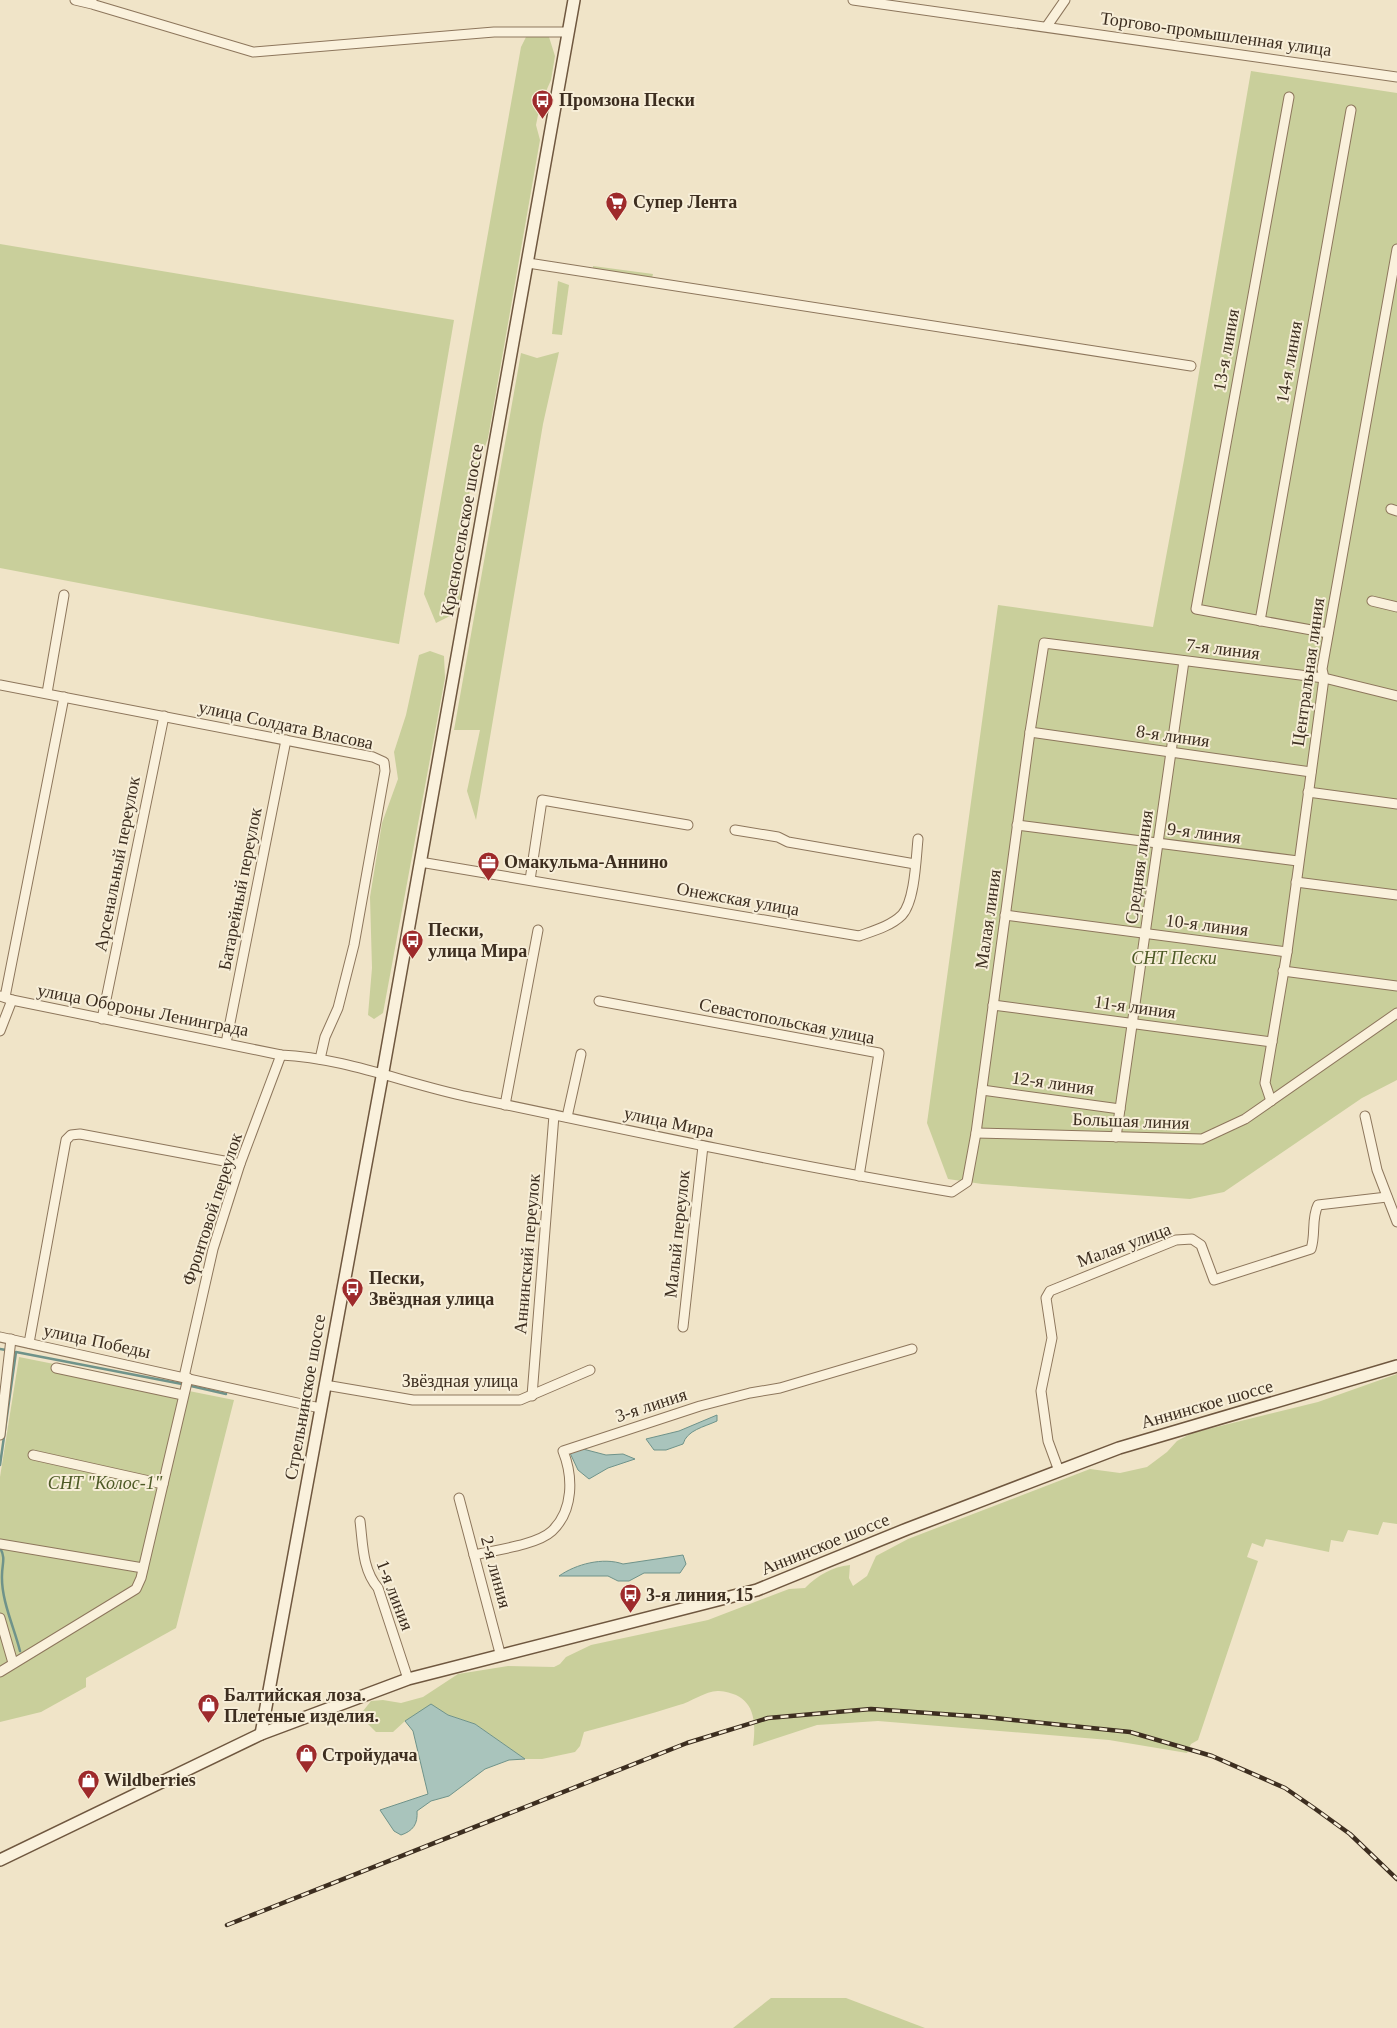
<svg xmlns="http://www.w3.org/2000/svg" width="1397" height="2028" font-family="Georgia,serif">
<rect width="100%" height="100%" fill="#f0e4c8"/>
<g fill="#c9cf9b">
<polygon points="538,36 549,37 555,56 551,80 540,105 536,125 540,140 488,438 470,491 460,530 456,569 461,599 454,614 436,623 424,594 521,47 526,37"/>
<polygon points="1251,71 1397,93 1397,1080 1362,1098 1224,1192 1190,1199 982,1184 948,1179 927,1123 998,605 1153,627 1184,460"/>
<polygon points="0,244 454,320 399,644 0,568"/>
<polygon points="593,266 653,274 652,278 593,270"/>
<polygon points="558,281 569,285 562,335 552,334"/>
<polygon points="559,352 543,424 476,820 467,791 480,730 454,730 521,353 537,358"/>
<polygon points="430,651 444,656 445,678 383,1013 374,1019 368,1015 372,968 370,897 382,823 398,779 394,752 406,715 419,655"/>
<polygon points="19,1357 234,1400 176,1628 86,1678 86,1687 41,1712 0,1722 0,1477"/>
<path d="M1397,1374V1524L1383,1522L1378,1535L1348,1530L1343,1542L1331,1540L1329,1552L1266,1539L1263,1547L1252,1543L1247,1557L1258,1561L1198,1740L1191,1744L1187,1753L1109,1740L878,1721L817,1725L753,1746C757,1717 753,1694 719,1691C707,1690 691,1702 679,1705C648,1715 616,1723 584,1732L580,1746L575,1752L542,1759H525L475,1724L448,1715L431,1705L405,1721L393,1732H376L367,1723L363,1711L371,1701L383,1700L401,1703L423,1697L458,1674L508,1666L554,1667L560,1664L566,1657L591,1645L708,1620L789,1589L805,1588C818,1575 832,1567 850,1565L849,1578L853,1586L867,1576L876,1556L908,1539L1090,1469L1120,1473L1147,1467L1167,1452L1177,1441L1192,1433L1318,1402Z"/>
<polygon points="771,1998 846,1998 925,2028 733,2028"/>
</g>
<g fill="#a9c4bc" stroke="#6f938a">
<path d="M717,1415V1421C704,1427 687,1430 683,1444L666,1450H654L646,1439L679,1431Z"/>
<polygon points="583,1449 606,1455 623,1454 635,1459 608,1468 589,1479 578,1470 570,1453"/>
<path d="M683,1555L686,1564L680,1573H644L629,1581H618L608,1576H559C576,1564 603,1557 623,1564Z"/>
<path d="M431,1704L448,1715L475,1724L525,1759L509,1760L485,1769L449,1796L431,1801L417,1811C418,1824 413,1831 401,1835L394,1831L380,1810L428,1794L413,1731L405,1721Z"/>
</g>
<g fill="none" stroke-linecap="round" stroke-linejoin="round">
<g stroke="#6f938a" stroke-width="2.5">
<polyline points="0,1349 6,1350"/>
<polyline points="191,1386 226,1394"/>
<polyline points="0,1465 16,1352 182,1384"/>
<path d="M0,1548C6,1558 2,1564 2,1575C1,1600 14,1627 20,1651"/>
</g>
<defs>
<g id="minor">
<polyline points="75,0 92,4"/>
<polyline points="88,0 95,5 253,52 494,32 568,32"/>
<polyline points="853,0 1397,77"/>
<polyline points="1047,26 1065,0"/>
<polyline points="1289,97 1196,609 1328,633"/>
<polyline points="528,263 1191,366"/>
<polyline points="1391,509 1397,511"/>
<polyline points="1372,601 1397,607"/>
<polyline points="1260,621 1351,110"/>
<polyline points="0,685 373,757 384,762 385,771 354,945 338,1008 325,1037 320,1059"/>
<polyline points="47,693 64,595"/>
<polyline points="1030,732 1311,772"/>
<polyline points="1308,792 1397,804"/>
<polyline points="1017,825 1298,861"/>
<polyline points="735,830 778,837 788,842 915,864"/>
<path d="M420,862L859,936C873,931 891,926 902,915C915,901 916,858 918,839"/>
<polyline points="530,880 542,800 688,825"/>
<polyline points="1296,882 1397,895"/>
<polyline points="1005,915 1287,952"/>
<polyline points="1283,971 1397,986"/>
<path d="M0,996L12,1000L281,1055C346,1058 406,1084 469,1097C630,1131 790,1165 952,1192L967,1182L976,1133L1030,732L1044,643L1324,678L1397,696"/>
<polyline points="5,997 64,697"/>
<polyline points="599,1001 879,1053 859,1176"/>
<polyline points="993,1005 1272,1042"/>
<polyline points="102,1019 164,716"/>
<polyline points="0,1031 12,1000"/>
<polyline points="226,1043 286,740"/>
<polyline points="982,1090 1120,1109"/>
<polyline points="1271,1101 1265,1083 1287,952 1324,678 1322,669 1397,249"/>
<polyline points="505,1105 538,930"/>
<polyline points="1365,1116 1377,1170 1397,1222"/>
<polyline points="567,1117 581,1054"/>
<polyline points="976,1133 1202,1139 1245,1119 1397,1013"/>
<polyline points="1116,1137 1184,661"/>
<polyline points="683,1327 703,1146"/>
<polyline points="0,1337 320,1408"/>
<polyline points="29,1343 66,1140 71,1135 80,1134 240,1164"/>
<polyline points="56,1368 183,1395"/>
<polyline points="184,1377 213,1249 240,1164 281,1055"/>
<polyline points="325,1385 413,1400 520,1400 590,1370"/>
<polyline points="532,1396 554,1115"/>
<polyline points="0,1435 11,1339"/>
<polyline points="33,1455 163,1484"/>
<path d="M1059,1471L1048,1441L1041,1391L1052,1338L1046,1298L1050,1291L1176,1240L1192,1239L1201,1245L1214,1280L1311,1249C1316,1234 1311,1219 1318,1205L1387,1197"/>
<polyline points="459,1498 500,1653"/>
<path d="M360,1521C363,1544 362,1569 378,1588L408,1679"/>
<polyline points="0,1544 143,1568"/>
<path d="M474,1555C495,1550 537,1545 552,1531C574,1510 573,1476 563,1451L700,1406L750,1393L780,1388L912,1349"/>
<polyline points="0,1618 13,1663"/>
<polyline points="0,1672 136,1589 141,1578 188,1378"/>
</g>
<g id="secondary">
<polyline points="261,1734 384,1066 574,0"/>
<polyline points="0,1860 261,1734 408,1679 757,1590 907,1529 1119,1448 1397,1366"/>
</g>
</defs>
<use href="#minor" stroke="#8d765c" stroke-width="11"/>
<use href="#secondary" stroke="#6f573f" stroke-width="14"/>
<use href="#minor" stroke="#faf1dc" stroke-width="9"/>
<use href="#secondary" stroke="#faf1dc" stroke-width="11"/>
<defs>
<polyline id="rail" points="227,1925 687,1743 768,1718 871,1709 985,1717 1130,1732 1212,1756 1285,1788 1314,1808 1350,1834 1397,1879"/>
</defs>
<use href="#rail" stroke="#3d2e20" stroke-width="4.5"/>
<use href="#rail" stroke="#f7eed8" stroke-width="2.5" stroke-dasharray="8" stroke-linecap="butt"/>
</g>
<defs>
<symbol id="bus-pin" viewBox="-11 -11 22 30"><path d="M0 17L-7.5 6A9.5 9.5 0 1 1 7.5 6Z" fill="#9e2a2b" stroke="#f7eed8"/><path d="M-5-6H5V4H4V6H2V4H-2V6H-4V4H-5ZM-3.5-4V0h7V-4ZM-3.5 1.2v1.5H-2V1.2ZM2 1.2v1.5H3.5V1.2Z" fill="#fff"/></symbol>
<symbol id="supermarket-pin" viewBox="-11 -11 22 30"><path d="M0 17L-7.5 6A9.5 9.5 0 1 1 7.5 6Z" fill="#9e2a2b" stroke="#f7eed8"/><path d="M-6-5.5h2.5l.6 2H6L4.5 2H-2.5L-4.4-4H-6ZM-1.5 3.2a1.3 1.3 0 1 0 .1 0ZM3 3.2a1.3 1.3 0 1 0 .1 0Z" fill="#fff"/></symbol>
<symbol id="office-pin" viewBox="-11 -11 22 30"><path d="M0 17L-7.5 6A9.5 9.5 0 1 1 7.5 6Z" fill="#9e2a2b" stroke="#f7eed8"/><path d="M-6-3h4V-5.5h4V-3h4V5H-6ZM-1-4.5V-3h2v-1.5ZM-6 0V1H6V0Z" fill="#fff"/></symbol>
<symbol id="shop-pin" viewBox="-11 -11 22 30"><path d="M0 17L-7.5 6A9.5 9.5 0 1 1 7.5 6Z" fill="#9e2a2b" stroke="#f7eed8"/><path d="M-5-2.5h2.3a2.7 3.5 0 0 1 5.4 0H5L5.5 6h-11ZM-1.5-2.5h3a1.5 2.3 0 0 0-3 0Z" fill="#fff"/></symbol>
</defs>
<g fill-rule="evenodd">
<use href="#bus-pin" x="530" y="88" width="25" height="34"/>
<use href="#supermarket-pin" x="604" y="190" width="25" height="34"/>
<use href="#office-pin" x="476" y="850" width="25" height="34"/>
<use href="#bus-pin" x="400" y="928" width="25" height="34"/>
<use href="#bus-pin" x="340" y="1276" width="25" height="34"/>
<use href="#bus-pin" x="618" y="1582" width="25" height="34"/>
<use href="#shop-pin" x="196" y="1692" width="25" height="34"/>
<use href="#shop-pin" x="294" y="1742" width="25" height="34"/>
<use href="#shop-pin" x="76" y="1768" width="25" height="34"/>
</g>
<g text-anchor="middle" stroke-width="4" stroke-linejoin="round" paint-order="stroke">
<g font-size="18" fill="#3d2e20" stroke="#f7eed8">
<text transform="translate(1216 34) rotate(8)" y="6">Торгово-промышленная улица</text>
<text transform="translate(1226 350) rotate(-80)" y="6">13-я линия</text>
<text transform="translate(1289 362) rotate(-80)" y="6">14-я линия</text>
<text transform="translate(462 530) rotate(-80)" y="6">Красносельское шоссе</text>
<text transform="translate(1223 649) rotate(7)" y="6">7-я линия</text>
<text transform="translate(1308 672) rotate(-82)" y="6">Центральная линия</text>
<text transform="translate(286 725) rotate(12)" y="6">улица Солдата Власова</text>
<text transform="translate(1173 736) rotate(8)" y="6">8-я линия</text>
<text transform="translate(1204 833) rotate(7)" y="6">9-я линия</text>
<text transform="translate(117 864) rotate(-79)" y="6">Арсенальный переулок</text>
<text transform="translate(1139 867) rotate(-82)" y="6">Средняя линия</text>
<text transform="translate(240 889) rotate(-79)" y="6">Батарейный переулок</text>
<text transform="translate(738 899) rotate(10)" y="6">Онежская улица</text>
<text transform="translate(988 919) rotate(-82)" y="6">Малая линия</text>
<text transform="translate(1207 925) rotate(7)" y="6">10-я линия</text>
<text transform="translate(1135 1007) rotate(8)" y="6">11-я линия</text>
<text transform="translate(143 1010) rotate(11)" y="6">улица Обороны Ленинграда</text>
<text transform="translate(787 1021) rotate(11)" y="6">Севастопольская улица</text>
<text transform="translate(1053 1083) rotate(8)" y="6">12-я линия</text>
<text transform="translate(1131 1121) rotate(2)" y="6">Большая линия</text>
<text transform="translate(669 1122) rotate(12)" y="6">улица Мира</text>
<text transform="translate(212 1209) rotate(-72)" y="6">Фронтовой переулок</text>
<text transform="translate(677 1234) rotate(-84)" y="6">Малый переулок</text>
<text transform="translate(1124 1245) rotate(-20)" y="6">Малая улица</text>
<text transform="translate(527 1254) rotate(-85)" y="6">Аннинский переулок</text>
<text transform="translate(97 1341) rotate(12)" y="6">улица Победы</text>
<text x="460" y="1387">Звёздная улица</text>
<text transform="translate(305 1397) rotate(-80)" y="6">Стрельнинское шоссе</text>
<text transform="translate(1207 1404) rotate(-16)" y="6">Аннинское шоссе</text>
<text transform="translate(651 1405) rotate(-18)" y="6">3-я линия</text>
<text transform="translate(825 1544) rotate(-22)" y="6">Аннинское шоссе</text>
<text transform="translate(496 1572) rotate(75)" y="6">2-я линия</text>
<text transform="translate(395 1595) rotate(69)" y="6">1-я линия</text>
</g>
<g font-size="18" font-weight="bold" fill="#3d2e20" stroke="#f7eed8" text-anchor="start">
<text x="559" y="106">Промзона Пески</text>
<text x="633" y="208">Супер Лента</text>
<text x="504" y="868">Омакульма-Аннино</text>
<text x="428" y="936">Пески,<tspan x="428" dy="21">улица Мира</tspan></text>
<text x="369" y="1284">Пески,<tspan x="369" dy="21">Звёздная улица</tspan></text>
<text x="646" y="1601">3-я линия, 15</text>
<text x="224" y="1701">Балтийская лоза.<tspan x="224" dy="21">Плетеные изделия.</tspan></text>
<text x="322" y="1761">Стройудача</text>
<text x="104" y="1786">Wildberries</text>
</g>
<g font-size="18" font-style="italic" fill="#4d5a26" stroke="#f7eed8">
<text x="1174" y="964">СНТ Пески</text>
<text x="105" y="1489">СНТ "Колос-1"</text>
</g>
</g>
</svg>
